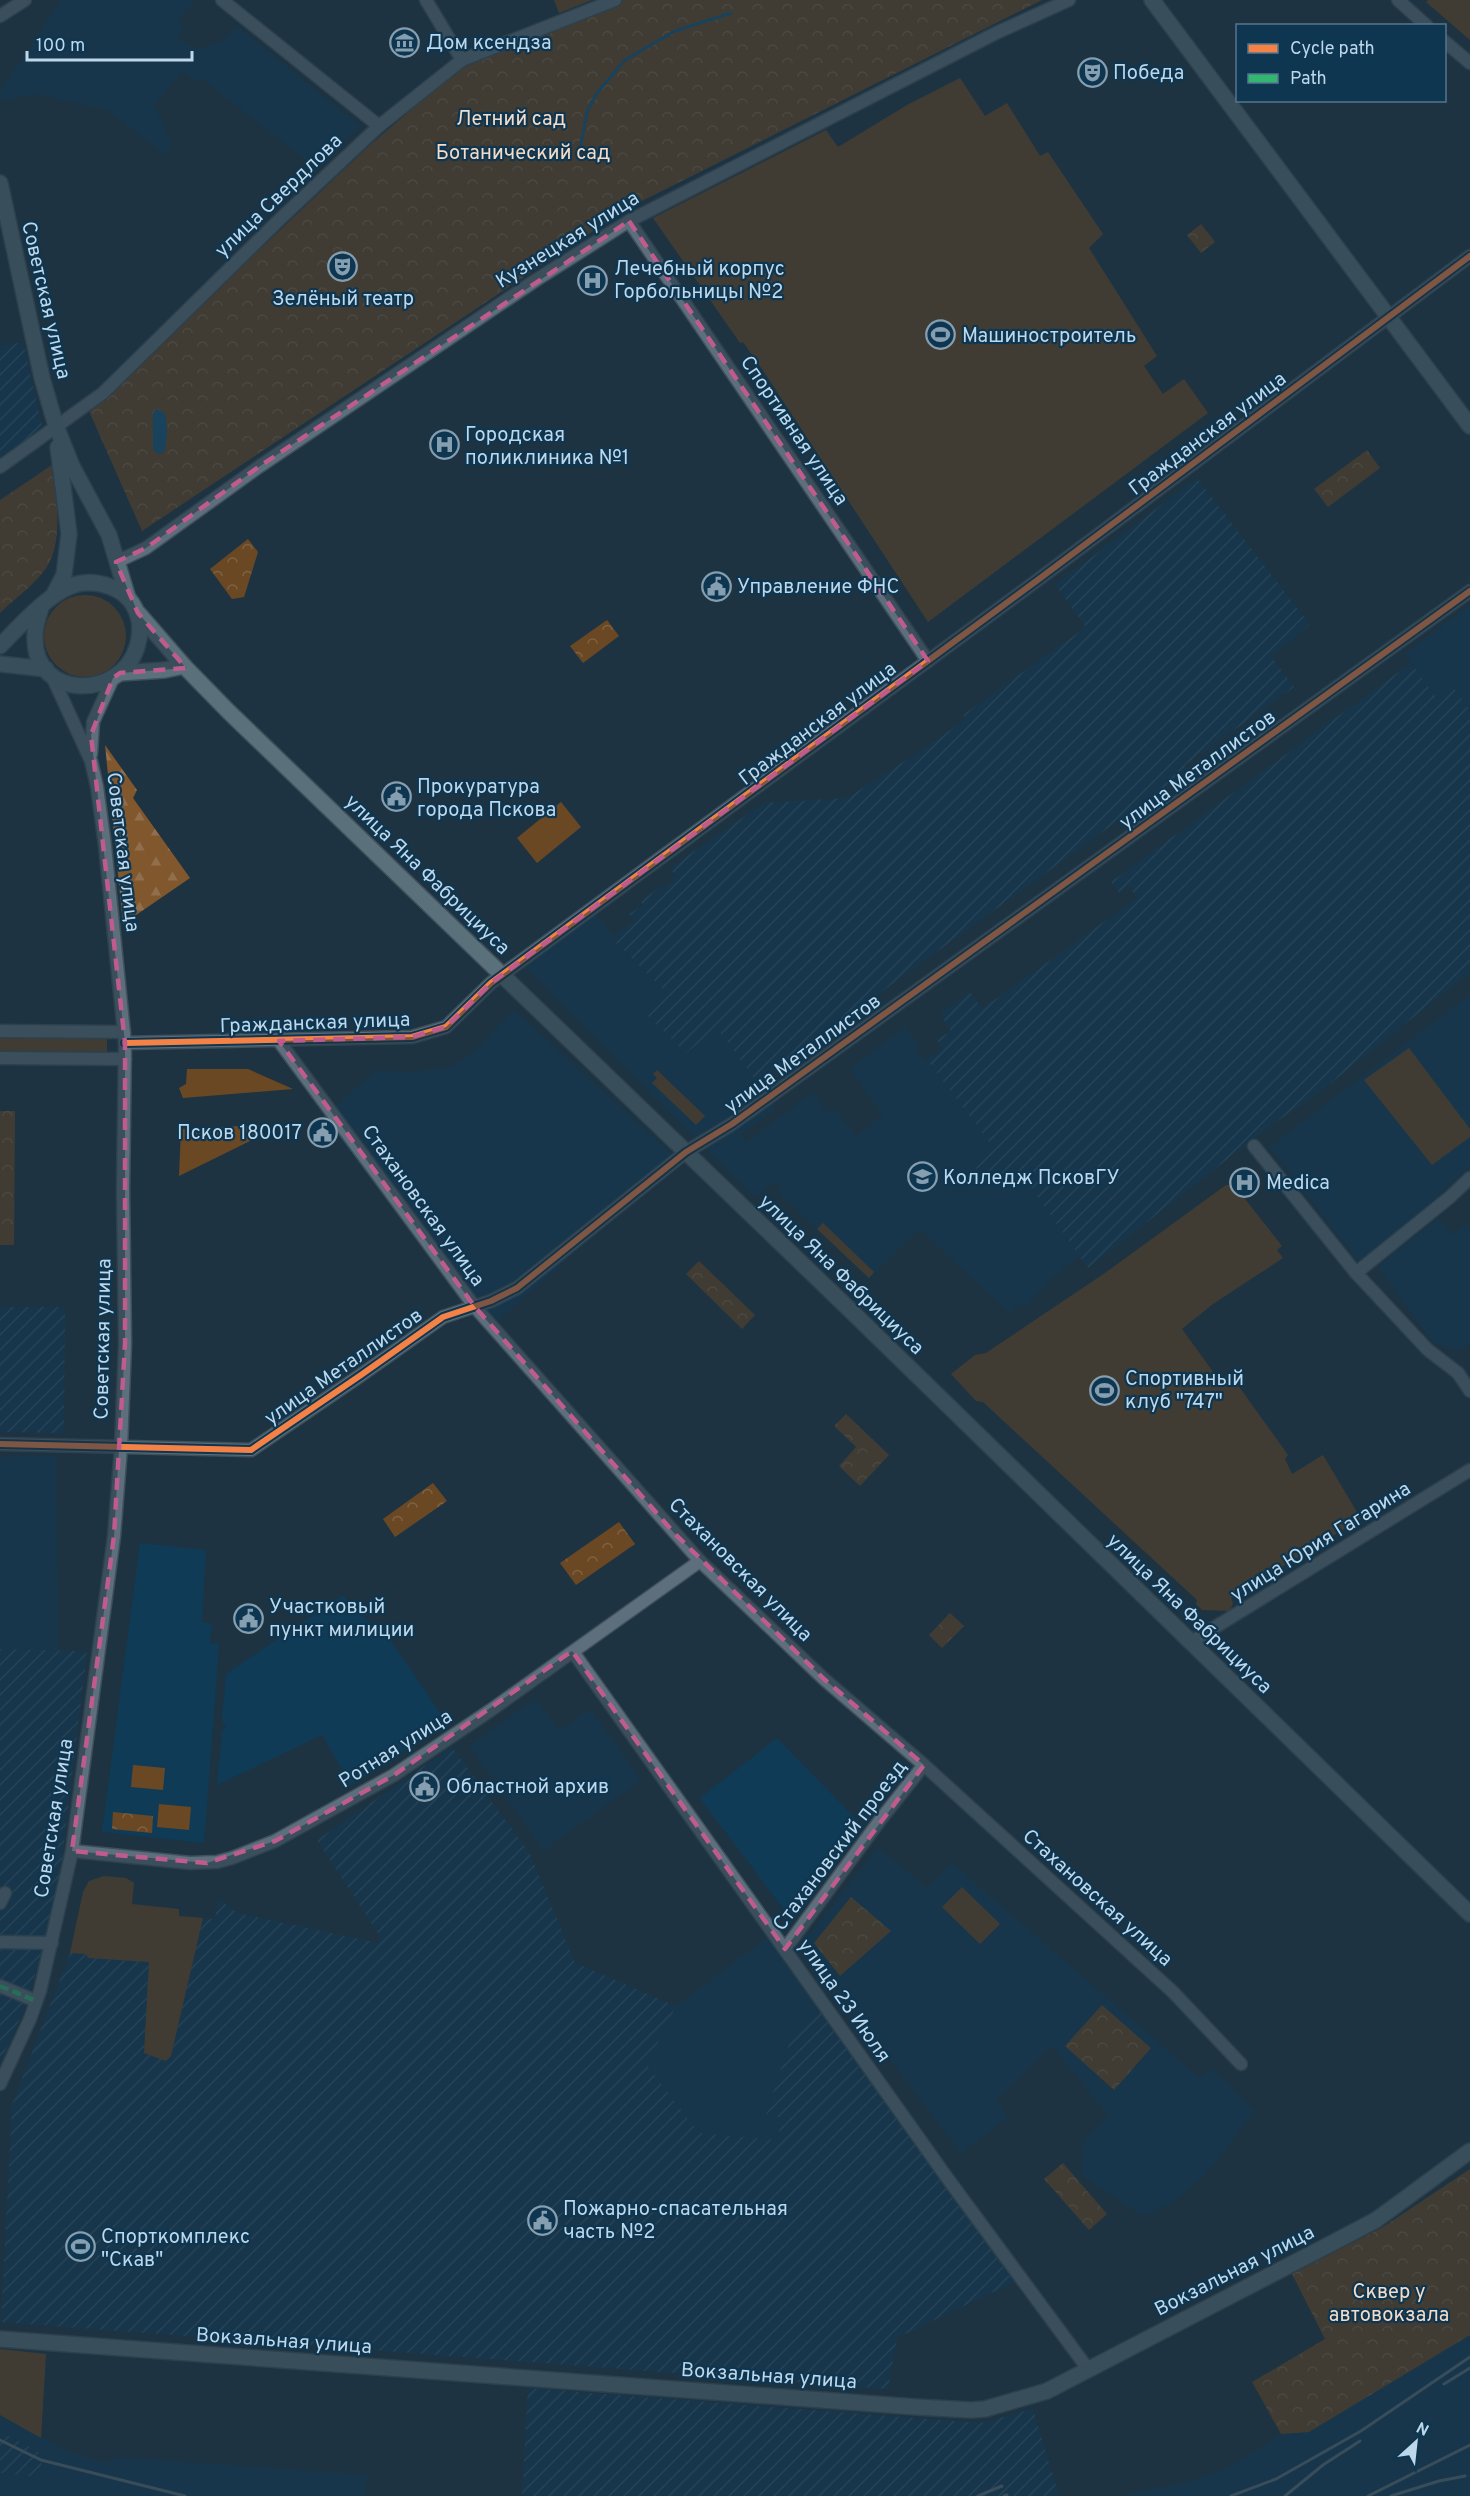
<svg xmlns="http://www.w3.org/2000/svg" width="1470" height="2496" font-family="Overpass,sans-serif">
<defs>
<pattern id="industrial-furrows" width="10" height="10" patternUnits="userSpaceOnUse" patternTransform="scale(1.5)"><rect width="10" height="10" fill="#103b57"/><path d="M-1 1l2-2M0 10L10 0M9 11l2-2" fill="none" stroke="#31576f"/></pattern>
<pattern id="forest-firs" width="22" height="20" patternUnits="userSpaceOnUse" patternTransform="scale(1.5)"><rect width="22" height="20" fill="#81572d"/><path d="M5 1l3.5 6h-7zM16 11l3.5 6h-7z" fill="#916e4c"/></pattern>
<pattern id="park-crowns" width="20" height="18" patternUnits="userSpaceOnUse" patternTransform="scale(1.5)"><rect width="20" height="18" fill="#6b4824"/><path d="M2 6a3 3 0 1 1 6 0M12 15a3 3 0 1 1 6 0" fill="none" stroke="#7e6244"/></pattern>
</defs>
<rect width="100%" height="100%" fill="#1e3341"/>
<g fill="#103b57">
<polygon points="61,0 195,0 177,22 184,26 177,38 195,49 223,42 237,26 359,126 317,168 202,79 196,81 182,72 154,104 172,146 165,154 108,110 36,94 0,100 0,91"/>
<polygon points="1470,605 1470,711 1451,684 1435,696 1405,654"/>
<polygon points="587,906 601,920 613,936 613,941 669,995 686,984 749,1069 776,1108 740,1135 746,1142 813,1093 826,1112 835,1109 856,1136 883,1115 850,1069 905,1027 919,1045 915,1049 927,1061 994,1147 972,1165 1018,1168 1080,1256 1052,1278 1024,1308 1019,1303 1010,1313 919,1229 869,1279 777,1191 781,1187 775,1181 755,1197 517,958"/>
<polygon points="1470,995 1470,1166 1421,1212 1359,1261 1270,1147"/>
<polygon points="514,1010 679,1161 487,1330 323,1116 378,1070 407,1072 449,1068 471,1055"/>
<polygon points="1438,1218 1452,1235 1467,1224 1470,1228 1470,1346 1468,1344 1458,1350 1434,1343 1378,1267"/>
<polygon points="56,1456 58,1650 0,1649 0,1457"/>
<polygon points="140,1543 206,1550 202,1622 212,1624 210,1643 219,1644 204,1843 102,1832"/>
<polygon points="343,1595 354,1610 386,1634 447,1723 351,1785 322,1735 217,1785 222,1732 226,1726 222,1721 226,1674"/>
<polygon points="536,1699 559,1731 590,1709 641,1780 544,1850 469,1746"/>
<polygon points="777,1738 860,1823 791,1919 700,1798"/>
<polygon points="878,1848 927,1888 952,1863 1200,2079 1212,2069 1226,2082 1254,2111 1205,2175 1170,2204 1142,2216 1083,2176 1082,2144 1108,2115 1052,2045 996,2101 1008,2117 961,2153 802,1944"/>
<polygon points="769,1936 822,2009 792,2035 766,2114 782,2118 778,2140 699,2133 647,2065 676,2006"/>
<polygon points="1470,2335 1470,2496 1121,2496 1184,2483 1222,2470 1264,2446 1281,2434 1309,2431"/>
<polygon points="0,2415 65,2450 100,2462 112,2462 114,2457 367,2475 365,2496 0,2496 0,2473 40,2477 42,2454 0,2431"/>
</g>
<g fill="url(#industrial-furrows)">
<polygon points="23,342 43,430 0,457 0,346"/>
<polygon points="1197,478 1310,625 1271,656 1294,687 1185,765 1188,770 757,1082 717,1028 686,1053 645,1013 669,995 613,940 613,936 634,921 629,914 643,905 641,901 663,885 665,887 672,882 670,879 675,875 670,868 764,803 847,798 922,750 966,719 963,715 1086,627 1055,585"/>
<polygon points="1411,663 1435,696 1451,684 1470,711 1470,972 1317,1094 1266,1129 1088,1268 1018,1169 996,1185 971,1164 993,1147 927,1060 942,1048 937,1040 951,1031 940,1014 970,992 982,1009 1137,898 1129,886 1119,893 1111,882"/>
<polygon points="0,1307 65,1307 64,1433 0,1432"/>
<polygon points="0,1649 87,1651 58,1893 27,2003 0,2063"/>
<polygon points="452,1747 530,1854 575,1963 676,2006 647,2065 699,2133 778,2140 781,2118 766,2114 792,2035 822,2009 1014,2282 897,2338 888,2389 1,2322 12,2105 70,1953 86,1954 88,1958 149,1962 144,2053 166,2061 171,2056 203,1918 215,1919 218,1898 237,1913 378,1943 381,1938 317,1840"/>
<polygon points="528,2388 981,2423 1033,2409 1059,2496 522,2496"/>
<polygon points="0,2431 42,2454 40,2477 0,2473"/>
</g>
<g fill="#6b4824">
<polygon points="554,0 592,0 559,13"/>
<polygon points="1428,0 1470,0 1470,40 1426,2"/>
<polygon points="960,78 985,116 1007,103 1040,156 1048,152 1103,234 1089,248 1157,356 1144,366 1163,394 1184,379 1208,413 928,622 762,369 743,342 740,343 653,218 826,130 838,147 907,105"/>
<circle cx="85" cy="636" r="41"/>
<polygon points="561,802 581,827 537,863 517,838"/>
<polygon points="0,1035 107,1036 107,1055 0,1053"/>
<polygon points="1409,1048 1470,1129 1470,1137 1432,1165 1364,1080"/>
<polygon points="187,1069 248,1069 293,1089 183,1098 179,1088 186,1084"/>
<polygon points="657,1070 705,1116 696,1125 652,1083 657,1078 653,1074"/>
<polygon points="262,1125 250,1141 179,1176 181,1129"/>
<polygon points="1226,1185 1234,1185 1282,1246 1277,1250 1283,1258 1213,1304 1182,1329 1219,1380 1230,1374 1288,1455 1285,1459 1292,1474 1323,1455 1361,1519 1231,1598 1233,1603 1230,1611 1202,1610 1196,1604 1197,1600 983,1402 976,1401 951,1374 975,1355 986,1353 1105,1273"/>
<polygon points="823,1223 874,1272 869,1278 817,1229"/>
<polygon points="133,1765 165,1768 163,1790 131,1787"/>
<polygon points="159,1804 191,1807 189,1830 157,1827"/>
<polygon points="104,1876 126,1878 134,1883 132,1904 179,1909 179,1916 203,1918 171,2056 166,2061 144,2053 149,1962 88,1958 86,1954 70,1953 83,1892 89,1881"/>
<polygon points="962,1887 1000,1924 980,1944 942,1907"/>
<polygon points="0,2349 46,2354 41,2438 0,2415"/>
</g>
<polygon fill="url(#forest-firs)" points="105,745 137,790 133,798 190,878 123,924"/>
<g fill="url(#park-crowns)">
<polygon points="619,0 1042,0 626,209 142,531 89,411 369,146 463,65"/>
<polygon points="1201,224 1215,242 1201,253 1187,235"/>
<polygon points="1367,450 1380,468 1328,507 1314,489"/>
<path d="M52,465C56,497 65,544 44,571C32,587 14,599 0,613V500Z"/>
<polygon points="248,539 258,552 244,597 232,599 210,569"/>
<polygon points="607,620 619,636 583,663 570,646"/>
<polygon points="0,1111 15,1111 14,1245 0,1245"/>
<polygon points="699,1261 755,1315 742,1329 686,1274"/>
<polygon points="846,1414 889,1455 860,1486 839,1466 856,1447 834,1426"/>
<polygon points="433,1483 447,1501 395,1537 383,1519"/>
<polygon points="619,1522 635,1544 576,1585 560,1563"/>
<polygon points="950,1613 964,1626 942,1648 929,1635"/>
<polygon points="113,1812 153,1816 152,1833 112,1829"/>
<polygon points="851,1897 891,1931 840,1976 814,1943"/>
<polygon points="1102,2005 1151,2048 1114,2090 1065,2046"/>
<polygon points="1063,2163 1107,2214 1089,2230 1044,2179"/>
<polygon points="1470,2169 1470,2335 1309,2432 1281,2434 1252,2382 1325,2339 1292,2274 1383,2227"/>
</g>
<path fill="#15547c" d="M156,409L163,411C169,421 167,441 164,452L160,454L154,451L153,448V413Z"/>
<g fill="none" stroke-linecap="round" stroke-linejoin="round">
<polyline stroke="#15547c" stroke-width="3" points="580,149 587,112 597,93 625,60 675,31 731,13"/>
<defs>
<g id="minor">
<polyline points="222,0 379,126"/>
<polyline points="426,0 462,60"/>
<polyline points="1398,0 1427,26"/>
<polyline points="0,16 25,0"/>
<polyline points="1444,41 1470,63"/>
<polyline points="629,221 928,661"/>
<polyline points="0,467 103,393 279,220 379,126 462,60 615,0"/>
<polyline points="116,562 146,548 260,466 536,280 629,221 996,33 1069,0"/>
<polyline points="91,754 93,722 113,678"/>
<polyline points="0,1031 123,1032"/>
<polyline points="279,1041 475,1307 700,1561 824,1679 924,1765 1173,1992 1241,2064"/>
<polyline points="125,1043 412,1037 446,1027 491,983 1039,579 1470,256"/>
<polyline points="0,1058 125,1059"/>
<polyline points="1254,1146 1356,1273 1428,1350 1458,1373 1470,1391"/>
<polyline points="1356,1273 1450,1197 1470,1178"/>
<polyline points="0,1444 251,1450 361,1375 443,1317 491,1301 517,1288 686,1152 732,1124 1470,591"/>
<polyline points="1191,1642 1470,1470"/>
<polyline points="573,1652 948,2179 1088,2369"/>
<polyline points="72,1851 190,1863 217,1862 232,1858 275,1841 394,1775 491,1710 700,1561"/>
<polyline points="0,1903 5,1893"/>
<polyline points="0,1942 52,1943"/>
<polyline points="785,1949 881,1819 924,1765"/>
<polyline points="0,1986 36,2001"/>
<polyline points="0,2084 30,2019 40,1991 72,1851 114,1536 121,1447 125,1344 123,1190 125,1043 105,846 97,787 91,761 51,674"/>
</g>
<g id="major">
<polyline points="1152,0 1470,426"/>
<polyline points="0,183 42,378 56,426 72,466 109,535 128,598"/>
<polyline points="53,596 64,575 69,534 58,447"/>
<polyline points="138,613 184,666 229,712 848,1308 1470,1914"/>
<path d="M0,646C20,626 54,586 83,583C100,581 122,588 132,603C141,617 142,631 137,647C120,701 35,699 35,639C34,628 38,618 41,608"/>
<polyline points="0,664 46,669"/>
<polyline points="120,673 165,670 184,666"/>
<polyline points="0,2339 916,2407 971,2410 985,2409 1047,2391 1340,2239 1376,2220 1470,2151"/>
</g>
</defs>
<use href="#minor" stroke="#3f505c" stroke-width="15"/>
<use href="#major" stroke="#3f505c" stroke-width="18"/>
<use href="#minor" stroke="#5d6f7c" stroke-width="12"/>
<use href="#major" stroke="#5a717b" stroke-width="15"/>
<g stroke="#5a6a77" stroke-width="3">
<polyline points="1444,2384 1470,2368"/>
<polyline points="0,2440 41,2460 185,2496"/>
<polyline points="978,2496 1002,2486"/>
<polyline points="1004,2496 1007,2495"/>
<polyline points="1231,2496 1276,2479 1361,2431 1470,2357"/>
<polyline points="1285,2496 1323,2465 1360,2441"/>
<polyline points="1368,2496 1470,2445"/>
<polyline points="1391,2496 1439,2481 1465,2476"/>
</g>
<polyline stroke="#33b770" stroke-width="4.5" stroke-dasharray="9 4.5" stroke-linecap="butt" points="0,1986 36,2001"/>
<defs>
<g id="cycleway">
<polyline points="125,1043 412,1037 446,1027 491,983 1039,579 1470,256"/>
<polyline points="0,1444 251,1450 361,1375 443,1317 491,1301 517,1288 686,1152 732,1124 1470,591"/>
</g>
</defs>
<use href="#cycleway" stroke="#0f3650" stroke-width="10"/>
<use href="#cycleway" stroke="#f48246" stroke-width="6"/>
</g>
<path d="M0 0H1470V2496H0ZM629,221L928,661L491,983L446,1027L412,1037L279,1041L475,1307L675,1534L824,1679L924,1765L785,1949L572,1651L394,1775L275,1841L207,1863L72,1851L114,1536L125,1344V1043L91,735L113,678L120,673L186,668L138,613L116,562L146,548L260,466Z" fill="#1e3341" fill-opacity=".55" fill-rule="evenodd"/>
<path fill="none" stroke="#c05b8d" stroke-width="4.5" stroke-dasharray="12 8" stroke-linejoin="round" d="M629,221L928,661L491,983L446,1027L412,1037L279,1041L475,1307L675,1534L824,1679L924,1765L785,1949L572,1651L394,1775L275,1841L207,1863L72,1851L114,1536L125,1344V1043L91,735L113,678L120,673L186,668L138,613L116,562L146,548L260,466Z"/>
<defs>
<symbol id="museum-ring" viewBox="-11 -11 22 22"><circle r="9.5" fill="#0f3650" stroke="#859eb0" stroke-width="1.5"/><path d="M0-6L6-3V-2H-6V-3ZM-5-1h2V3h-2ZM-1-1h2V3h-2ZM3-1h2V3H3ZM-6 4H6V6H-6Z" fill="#859eb0"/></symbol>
<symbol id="theatre-ring" viewBox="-11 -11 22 22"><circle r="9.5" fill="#0f3650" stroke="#859eb0" stroke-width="1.5"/><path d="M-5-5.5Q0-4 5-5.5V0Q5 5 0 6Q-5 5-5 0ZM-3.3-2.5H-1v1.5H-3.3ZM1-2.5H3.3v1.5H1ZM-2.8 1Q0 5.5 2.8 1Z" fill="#859eb0"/></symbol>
<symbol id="hospital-ring" viewBox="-11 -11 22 22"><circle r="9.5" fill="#0f3650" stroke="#859eb0" stroke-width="1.5"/><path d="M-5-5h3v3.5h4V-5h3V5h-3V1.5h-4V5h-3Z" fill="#859eb0"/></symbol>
<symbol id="stadium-ring" viewBox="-11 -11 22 22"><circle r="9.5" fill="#0f3650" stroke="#859eb0" stroke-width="1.5"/><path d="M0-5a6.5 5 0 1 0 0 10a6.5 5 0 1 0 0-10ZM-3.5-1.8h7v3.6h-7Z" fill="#859eb0"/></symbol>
<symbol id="civic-ring" viewBox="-11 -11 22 22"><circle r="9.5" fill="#0f3650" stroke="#859eb0" stroke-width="1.5"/><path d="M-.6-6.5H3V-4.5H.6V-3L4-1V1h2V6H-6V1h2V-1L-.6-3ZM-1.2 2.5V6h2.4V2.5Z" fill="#859eb0"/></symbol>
<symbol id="university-ring" viewBox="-11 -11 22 22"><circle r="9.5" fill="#0f3650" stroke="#859eb0" stroke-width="1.5"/><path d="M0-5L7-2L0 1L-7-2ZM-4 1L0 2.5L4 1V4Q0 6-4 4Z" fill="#859eb0"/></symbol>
</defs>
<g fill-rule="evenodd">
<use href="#museum-ring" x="388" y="26" width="33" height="33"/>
<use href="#theatre-ring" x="1076" y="56" width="33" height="33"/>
<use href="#theatre-ring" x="326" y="250" width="33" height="33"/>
<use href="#hospital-ring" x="576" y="264" width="33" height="33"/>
<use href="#stadium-ring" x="924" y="318" width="33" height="33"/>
<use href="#hospital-ring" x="428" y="428" width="33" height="33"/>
<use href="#civic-ring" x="700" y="570" width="33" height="33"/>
<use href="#civic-ring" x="380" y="780" width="33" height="33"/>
<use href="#civic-ring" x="306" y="1116" width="33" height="33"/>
<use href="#university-ring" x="906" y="1160" width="33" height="33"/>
<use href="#hospital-ring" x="1228" y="1166" width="33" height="33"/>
<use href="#stadium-ring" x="1088" y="1374" width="33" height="33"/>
<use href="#civic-ring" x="232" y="1602" width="33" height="33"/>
<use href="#civic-ring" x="408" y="1770" width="33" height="33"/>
<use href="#civic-ring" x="526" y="2204" width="33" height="33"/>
<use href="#stadium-ring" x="64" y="2230" width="33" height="33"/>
</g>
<g text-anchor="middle" stroke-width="4.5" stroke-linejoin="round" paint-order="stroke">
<g font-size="20" fill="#bdd7eb" stroke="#0f3650" text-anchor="start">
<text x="426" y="49">Дом ксендза</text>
<text x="1113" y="79">Победа</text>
<text x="614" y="275">Лечебный корпус<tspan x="614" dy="23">Горбольницы №2</tspan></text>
<text x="343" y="305" text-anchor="middle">Зелёный театр</text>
<text x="962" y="342">Машиностроитель</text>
<text x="465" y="441">Городская<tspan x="465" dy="23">поликлиника №1</tspan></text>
<text x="737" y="593">Управление ФНС</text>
<text x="417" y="793">Прокуратура<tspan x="417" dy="23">города Пскова</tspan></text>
<text x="302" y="1139" text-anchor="end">Псков 180017</text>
<text x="943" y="1184">Колледж ПсковГУ</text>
<text x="1266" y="1189">Medica</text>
<text x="1125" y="1385">Спортивный<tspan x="1125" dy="23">клуб "747"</tspan></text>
<text x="269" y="1613">Участковый<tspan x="269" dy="23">пункт милиции</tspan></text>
<text x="446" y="1793">Областной архив</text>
<text x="563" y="2215">Пожарно-спасательная<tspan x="563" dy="23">часть №2</tspan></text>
<text x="101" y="2243">Спорткомплекс<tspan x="101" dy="23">"Скав"</tspan></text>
</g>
<g font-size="20" fill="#f4dcc8" stroke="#0f3650">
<text x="511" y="125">Летний сад</text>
<text x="523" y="159">Ботанический сад</text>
<text x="1389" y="2298">Сквер у<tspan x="1389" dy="23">автовокзала</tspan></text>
</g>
<g font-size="20" fill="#bdd7eb" stroke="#0f3650">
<text transform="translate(278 195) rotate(-44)" y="7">улица Свердлова</text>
<text transform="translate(567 239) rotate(-32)" y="7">Кузнецкая улица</text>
<text transform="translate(47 300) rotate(77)" y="7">Советская улица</text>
<text transform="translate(795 430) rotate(56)" y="7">Спортивная улица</text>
<text transform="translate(1207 433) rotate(-37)" y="7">Гражданская улица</text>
<text transform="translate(817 723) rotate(-37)" y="7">Гражданская улица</text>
<text transform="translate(1197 769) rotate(-36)" y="7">улица Металлистов</text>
<text transform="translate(124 852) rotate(83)" y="7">Советская улица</text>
<text transform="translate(428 874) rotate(44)" y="7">улица Яна Фабрициуса</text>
<text transform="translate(315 1022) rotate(-2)" y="7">Гражданская улица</text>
<text transform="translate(802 1053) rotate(-36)" y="7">улица Металлистов</text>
<text transform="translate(424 1205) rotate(54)" y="7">Стахановская улица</text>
<text transform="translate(842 1274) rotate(44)" y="7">улица Яна Фабрициуса</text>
<text transform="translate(102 1339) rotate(-89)" y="7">Советская улица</text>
<text transform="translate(343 1366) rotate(-35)" y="7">улица Металлистов</text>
<text transform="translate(1320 1541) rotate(-32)" y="7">улица Юрия Гагарина</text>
<text transform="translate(741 1569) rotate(45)" y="7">Стахановская улица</text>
<text transform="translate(1190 1613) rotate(44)" y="7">улица Яна Фабрициуса</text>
<text transform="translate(395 1748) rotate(-32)" y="7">Ротная улица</text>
<text transform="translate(53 1818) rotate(-81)" y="7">Советская улица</text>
<text transform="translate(839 1845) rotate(-53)" y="7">Стахановский проезд</text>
<text transform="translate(1098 1897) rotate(42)" y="7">Стахановская улица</text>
<text transform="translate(845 2000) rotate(55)" y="7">улица 23 Июля</text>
<text transform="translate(1234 2270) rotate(-27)" y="7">Вокзальная улица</text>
<text transform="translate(284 2340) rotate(4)" y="7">Вокзальная улица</text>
<text transform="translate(769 2375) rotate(4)" y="7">Вокзальная улица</text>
</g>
</g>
<rect x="1236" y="24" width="210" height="78" fill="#0f3650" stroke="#55768e" stroke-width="1.5"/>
<rect x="1248" y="44" width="30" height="9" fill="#f48246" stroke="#55768e" stroke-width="1.5"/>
<text x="1290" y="54" font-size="18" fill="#bdd7eb">Cycle path</text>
<rect x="1248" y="74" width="30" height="9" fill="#33b770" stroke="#55768e" stroke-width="1.5"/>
<text x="1290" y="84" font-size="18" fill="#bdd7eb">Path</text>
<g transform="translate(1416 2442) rotate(27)" stroke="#0f3650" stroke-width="4.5" paint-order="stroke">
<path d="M0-4.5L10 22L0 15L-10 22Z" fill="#bdd7eb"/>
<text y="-9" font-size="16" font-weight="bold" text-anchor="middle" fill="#bdd7eb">N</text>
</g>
<path d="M27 51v9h165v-9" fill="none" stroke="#bdd7eb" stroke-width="3"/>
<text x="36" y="51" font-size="18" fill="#bdd7eb" stroke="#0f3650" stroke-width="4.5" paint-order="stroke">100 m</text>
</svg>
